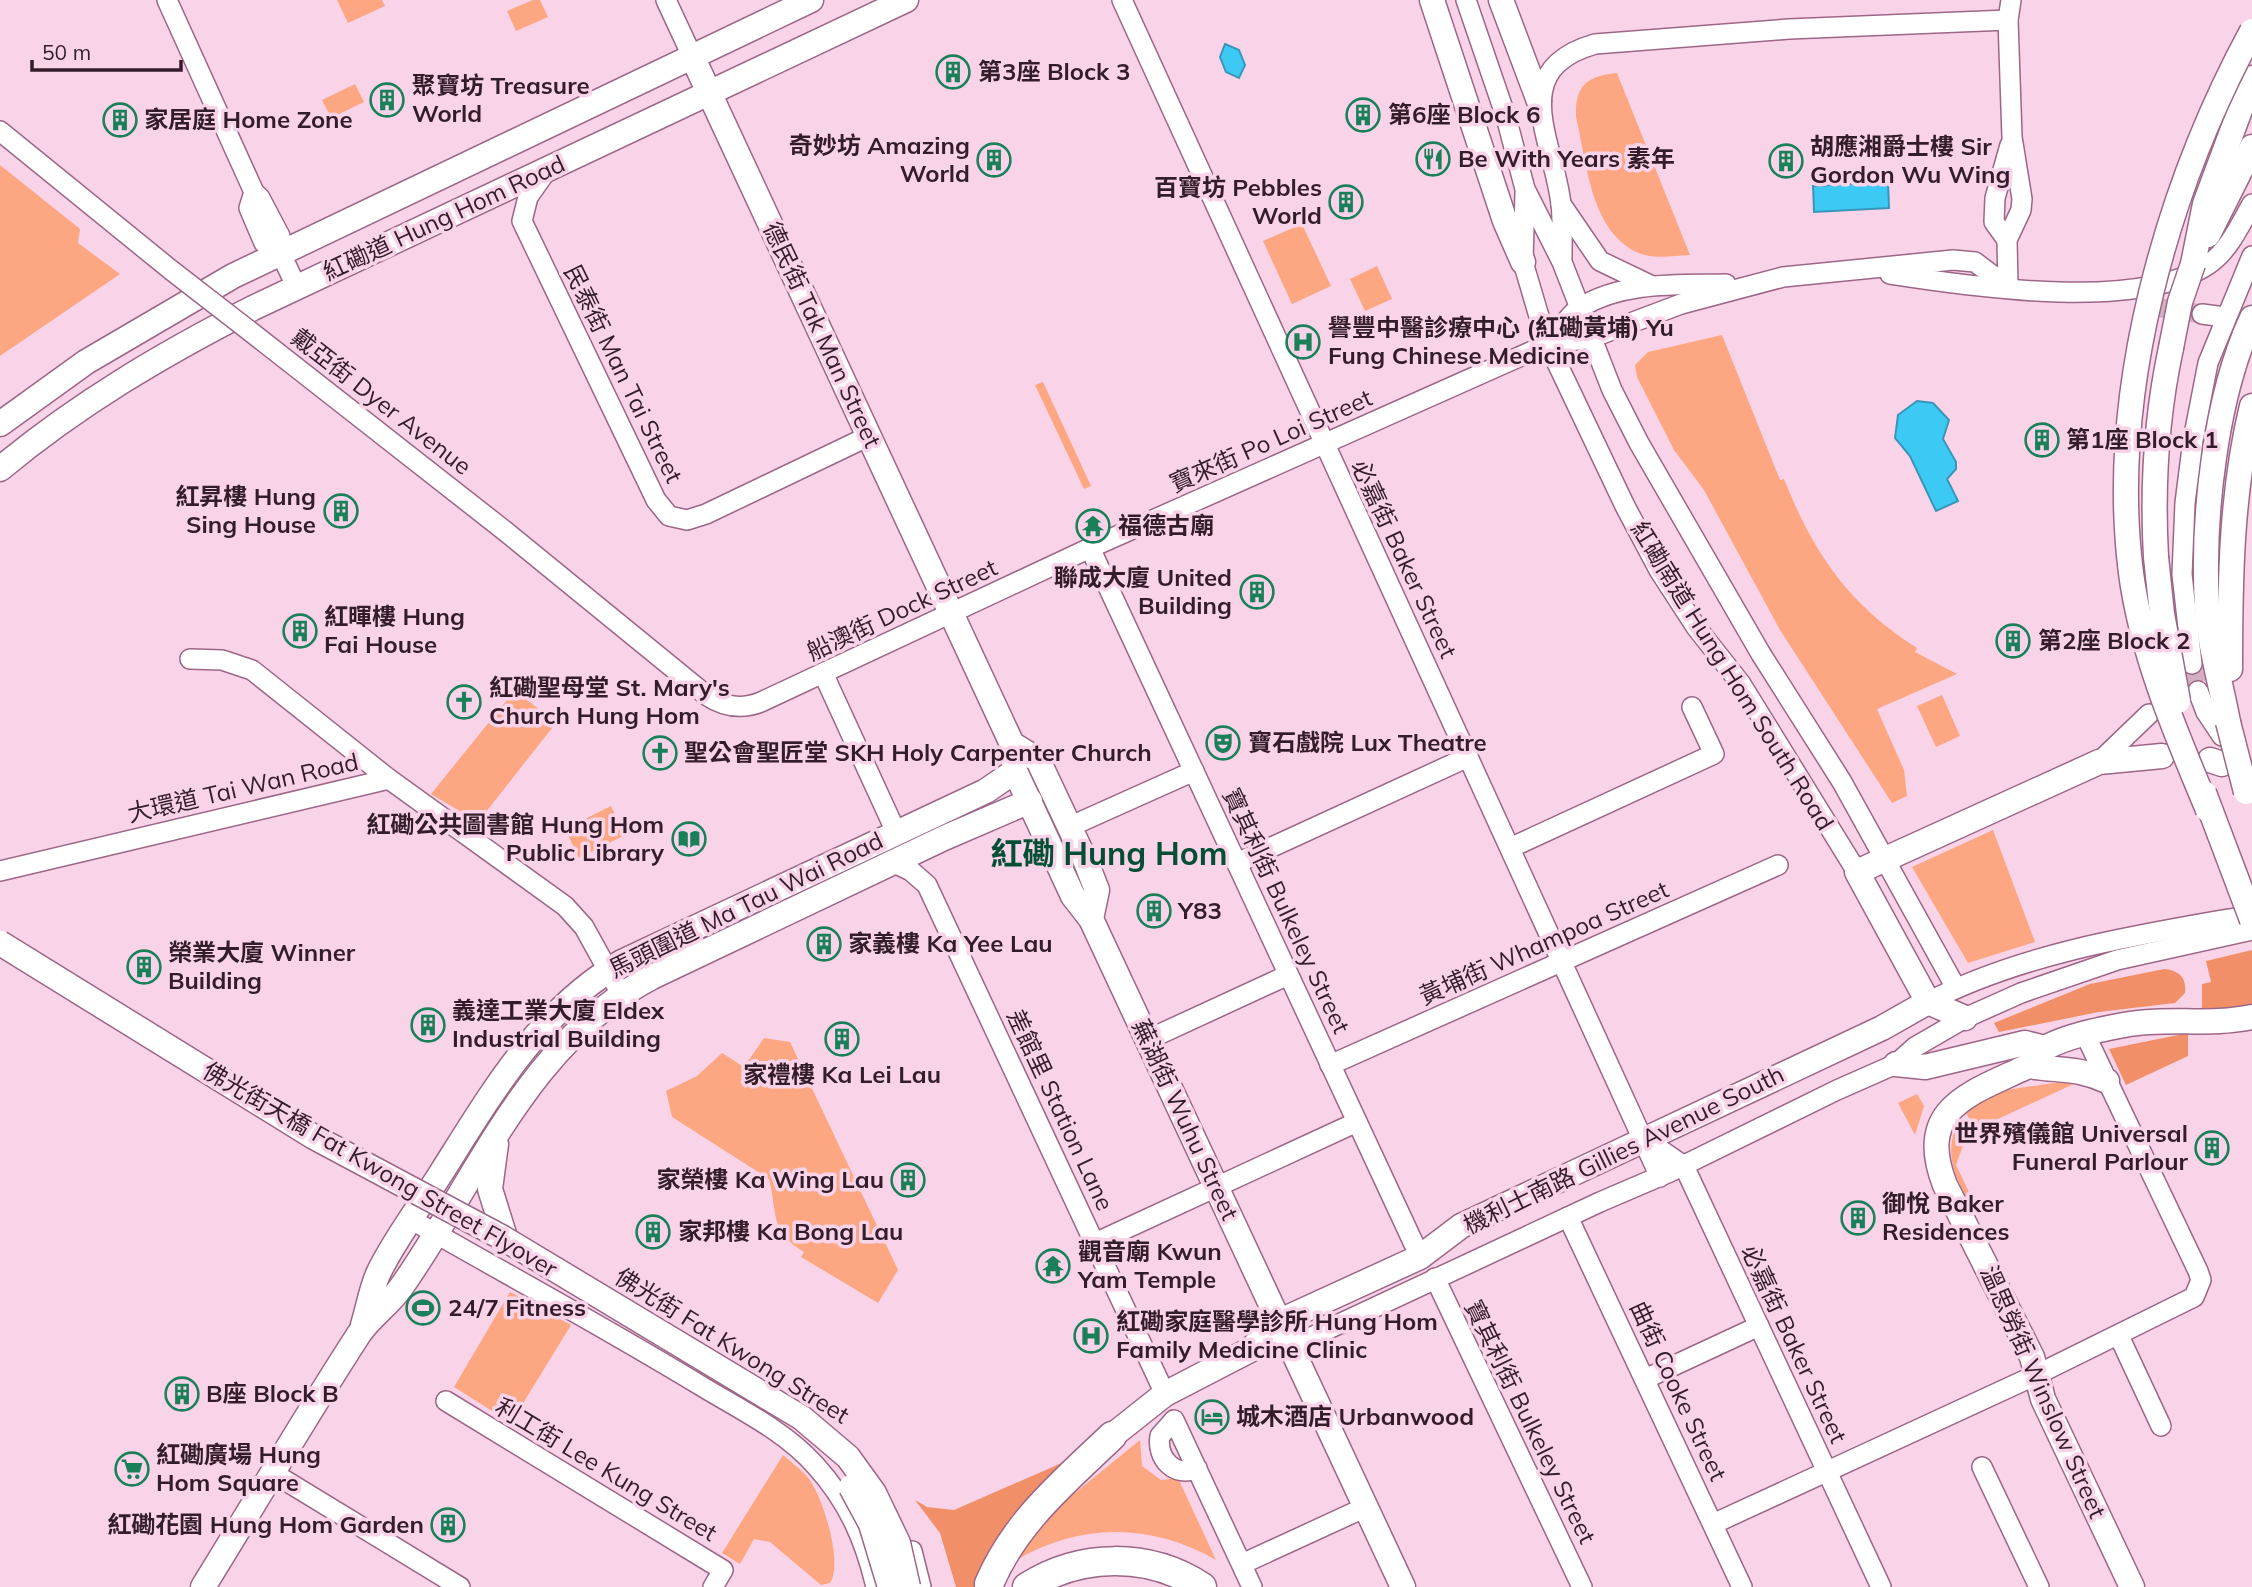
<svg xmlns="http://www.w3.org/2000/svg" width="2252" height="1587" font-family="Mulish,'Noto Sans TC',sans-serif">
<rect width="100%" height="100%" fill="#f9d4e9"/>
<g fill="#fda682">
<polygon points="337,0 382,0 385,6 348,23"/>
<polygon points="533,0 540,0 548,17 516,31 507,11"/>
<path d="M1617,73L1690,255C1674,256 1656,259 1641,254C1590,234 1587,162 1576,117C1575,85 1587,76 1617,73Z"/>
<polygon points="355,84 364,102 331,118 322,100"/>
<polygon points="0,165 80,229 78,243 120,274 0,356"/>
<polygon points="1302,224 1331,286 1292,304 1263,241"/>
<polygon points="1377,266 1392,299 1365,311 1350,279"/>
<path d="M1722,335L1780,480L1784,479C1814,554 1848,604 1917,648L1915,652L1957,674L1877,709L1904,770L1907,796L1892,803L1780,630L1704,490L1674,450L1637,377L1635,365L1648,352Z"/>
<polygon points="1043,382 1091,486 1084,489 1035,385"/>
<polygon points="515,690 556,723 478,822 431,794"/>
<polygon points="1942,695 1960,736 1936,747 1917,706"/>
<polygon points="611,806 625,835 579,858 565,829"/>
<polygon points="1993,830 2035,942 1968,963 1912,867"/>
<path d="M764,1038L790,1042L898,1270L878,1303L801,1257L804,1252C769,1231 778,1214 769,1179L672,1117L666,1091L697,1076L722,1053L744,1067Z"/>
<polygon points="2067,1081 2076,1083 1974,1130 1966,1112 1999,1091"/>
<polygon points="1917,1094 1924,1106 1915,1135 1898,1103"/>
<path d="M1958,1123L1965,1140L1956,1165L1978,1211L1974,1213C1959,1183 1941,1156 1958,1123Z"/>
<polygon points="510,1292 571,1325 511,1423 454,1387"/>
<path d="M1140,1440L1142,1466L1161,1480L1178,1478L1216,1560C1149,1522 1078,1523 1013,1562L1049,1514Z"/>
<path d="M783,1455C792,1463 805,1472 811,1482C824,1502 843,1563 830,1583L821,1585L770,1542L754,1539L740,1564L722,1553Z"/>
</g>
<g fill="#f19068">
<polygon points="2252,950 2252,1005 2202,1011 2202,984 2211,982 2206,961"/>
<path d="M2164,969C2179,970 2187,978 2185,993L2175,1003L2099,1012L1999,1032L1994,1023L2090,984Z"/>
<polygon points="2188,1033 2188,1056 2126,1085 2109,1049"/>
<polygon points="1073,1458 995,1587 956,1587 940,1533 915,1500 927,1507 954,1510"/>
</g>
<g fill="#3ccaf4" stroke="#3a96b8" stroke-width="2">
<polygon points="1225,44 1239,50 1245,65 1239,78 1226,72 1220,57"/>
<polygon points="1888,182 1889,208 1814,212 1813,186"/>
<polygon points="1917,401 1933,403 1949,420 1943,439 1956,462 1956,469 1947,479 1958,501 1936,511 1910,456 1895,438 1898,415"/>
</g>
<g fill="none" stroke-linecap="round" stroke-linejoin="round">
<g stroke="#d2afc3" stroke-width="19" stroke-dasharray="19 10" stroke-linecap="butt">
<polyline points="2155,307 2202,314"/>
<polyline points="2192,664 2198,691"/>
</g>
<defs>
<g id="minor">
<polyline points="167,0 254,192 260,198 280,236 280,252 297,288"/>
<polyline points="666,0 692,56"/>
<polyline points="1122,0 1660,1177"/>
<polyline points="1466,0 1506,117 1525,189 1562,262 1612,390 1639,443 1761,654 1842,782 1956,988"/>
<polyline points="0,131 171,270"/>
<polyline points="547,170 528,197 522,221 656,500 669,516 687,520 706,514 869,436"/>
<polyline points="254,192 249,208 264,243 280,252"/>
<polyline points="1525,193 1523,262 1538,313 1548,344 1625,506 1659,570 1696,627 1741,684 1857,872"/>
<polyline points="1561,204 1600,261 1650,285"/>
<polyline points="2007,240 1994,222 1995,198 2010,145"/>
<path d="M1562,258C1562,240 1563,221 1561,204C1554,141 1505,70 1595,44L1789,29L2008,20"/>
<path d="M1890,274C1971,286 2138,313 2209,264C2229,250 2240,225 2252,204"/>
<polyline points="2008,287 2007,240 2021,210 2022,199 2012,137 2008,20 2011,0"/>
<polyline points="2202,314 2225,317"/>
<path d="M251,332L505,531L706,695C724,707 741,710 761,702L1090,548L1548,344L1591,338L1681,304L1783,277L1953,260L1975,262L2008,287"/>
<path d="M1548,344C1558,333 1569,314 1581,307C1624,281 1678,285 1726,284"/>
<polyline points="1090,548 1420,1257"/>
<polyline points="190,659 222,660 252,670 389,779"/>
<polyline points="2192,664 2182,574 2185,503 2193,440 2208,363 2252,256"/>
<polyline points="823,673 896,832"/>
<polyline points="2198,691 2206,712 2222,736"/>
<polyline points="2099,762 2149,714"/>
<polyline points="1069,827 1194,771"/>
<polyline points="1510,848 1714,754 1692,707"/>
<polyline points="892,862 911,871 927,885 1165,1394"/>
<polyline points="1237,863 1468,757"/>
<polyline points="0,871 389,779 565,906 584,927 621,994"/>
<path d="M1928,1002C2027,951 2144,934 2252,915"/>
<polyline points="1147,1040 1288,975"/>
<polyline points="1330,1065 1778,865"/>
<polyline points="1645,1139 1684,1166 1881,1587"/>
<polyline points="1568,1217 1742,1587"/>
<path d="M412,1220C508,1275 604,1327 698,1384C737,1408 784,1430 815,1465C848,1501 865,1540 876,1587"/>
<polyline points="1095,1243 1357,1122"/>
<polyline points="1435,1278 1582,1587"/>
<polyline points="2119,1336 2161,1426"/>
<polyline points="1290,1347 1600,1202 1670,1172 1837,1090 1896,1064 1915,1047 1965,1018 2021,993 2117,960 2252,930"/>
<polyline points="1645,1379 1759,1326"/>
<polyline points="446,1401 723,1570 713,1587"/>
<polyline points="1982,1467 2039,1587"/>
<path d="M1197,1468C1175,1479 1156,1458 1160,1436L1174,1420L1252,1587"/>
<polyline points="273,1473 460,1587"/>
<polyline points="1713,1524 2036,1375 2194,1297 2201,1280 2198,1271 2085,1034"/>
<polyline points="912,1551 921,1587"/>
<polyline points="1242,1564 1366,1507"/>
</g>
<g id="major">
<polyline points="1432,0 1505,221 1523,262"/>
<polyline points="1501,0 1539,101"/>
<polyline points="692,56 1012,744 1015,771 1073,896 1091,919 1403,1587"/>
<polyline points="2208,235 2252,147"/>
<polyline points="2193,264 2205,204 2252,78"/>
<polyline points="0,424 86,362 233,276 811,0"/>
<path d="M0,469C78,404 163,354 253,308L906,0"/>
<path d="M2156,557C2152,486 2156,418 2171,348"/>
<path d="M2230,669C2230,580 2231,493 2252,406"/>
<path d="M2228,722C2221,684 2209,644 2207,606C2202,519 2215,397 2252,318"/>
<polyline points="1012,744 1038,760 1086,862 1097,890 1091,919"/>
<polyline points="2210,760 2222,764"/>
<polyline points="1928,1002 1857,872 2099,762 2162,756"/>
<polyline points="1928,1002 1965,1018"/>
<polyline points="1896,1064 1925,1067 2025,1043 2045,1048"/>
<path d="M2028,1066C2059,1071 2078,1067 2107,1081"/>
<polyline points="496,1144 490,1189 504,1234"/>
<path d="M363,1325C368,1309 371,1290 378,1274C395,1238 422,1204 443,1170C493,1091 539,1011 622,962L986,791L1015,771"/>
<polyline points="1112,1436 1165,1394 1250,1350 1278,1322 1420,1257 1461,1226 1882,1028 1928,1002"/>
<path d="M203,1587C255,1503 305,1417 359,1334C371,1316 390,1304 402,1286C478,1178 529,1041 652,977L944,838L1030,801"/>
<path d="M2132,1587L2043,1399L2032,1357L1945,1185C1915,1109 1969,1094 2024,1068C2034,1064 2038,1052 2047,1047C2070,1035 2099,1030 2124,1025C2166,1017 2210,1026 2252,1017"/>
</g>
<g id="highway">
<path d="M989,1584C1015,1522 1065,1481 1112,1436"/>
<path d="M1027,1587C1080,1553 1149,1552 1202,1587"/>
</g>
</defs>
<use href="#minor" stroke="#9d6687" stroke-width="22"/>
<use href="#major" stroke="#9d6687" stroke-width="27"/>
<use href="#highway" stroke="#9d6687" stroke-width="31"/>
<use href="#minor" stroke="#fff" stroke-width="19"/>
<use href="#major" stroke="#fff" stroke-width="24"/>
<use href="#highway" stroke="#fff" stroke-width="28"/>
<defs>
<polyline id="minor-bridge" points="171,270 251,332"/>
<g id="major-bridge">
<polyline points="2171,348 2180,302 2193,264"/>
<polyline points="2156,557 2162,614 2178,701"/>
<polyline points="2228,722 2246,792"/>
<polyline points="2204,793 2252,920"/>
<path d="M2208,810C2176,733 2142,656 2131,573C2108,393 2167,188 2252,31"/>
<polyline points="0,943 314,1137 503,1238 802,1418 848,1457 874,1493 898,1543 908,1587"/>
<polyline points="851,1487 871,1524 890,1587"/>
</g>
</defs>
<use href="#minor-bridge" stroke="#9d6687" stroke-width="22" stroke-linecap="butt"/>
<use href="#major-bridge" stroke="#9d6687" stroke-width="27" stroke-linecap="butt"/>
<use href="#minor-bridge" stroke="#fff" stroke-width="19"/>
<use href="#major-bridge" stroke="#fff" stroke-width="24"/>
</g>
<defs>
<symbol id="building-ring" viewBox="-11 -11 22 22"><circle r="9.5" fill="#f9d4e9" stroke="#19805a" stroke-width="1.5"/><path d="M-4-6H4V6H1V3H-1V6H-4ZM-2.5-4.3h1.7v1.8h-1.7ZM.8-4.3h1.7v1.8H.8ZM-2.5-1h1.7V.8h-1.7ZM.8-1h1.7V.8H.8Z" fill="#19805a"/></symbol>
<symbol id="restaurant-ring" viewBox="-11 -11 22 22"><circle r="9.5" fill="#f9d4e9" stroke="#19805a" stroke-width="1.5"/><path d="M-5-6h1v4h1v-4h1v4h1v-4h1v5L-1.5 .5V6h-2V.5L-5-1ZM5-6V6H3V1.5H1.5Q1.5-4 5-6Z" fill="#19805a"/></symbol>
<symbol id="hospital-ring" viewBox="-11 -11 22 22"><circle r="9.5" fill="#f9d4e9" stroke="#19805a" stroke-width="1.5"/><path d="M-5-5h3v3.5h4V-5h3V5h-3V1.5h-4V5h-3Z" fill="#19805a"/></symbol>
<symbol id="temple-ring" viewBox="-11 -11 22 22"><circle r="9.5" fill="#f9d4e9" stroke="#19805a" stroke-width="1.5"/><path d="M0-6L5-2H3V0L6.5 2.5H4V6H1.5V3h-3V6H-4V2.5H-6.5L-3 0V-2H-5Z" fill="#19805a"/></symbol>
<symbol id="church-ring" viewBox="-11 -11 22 22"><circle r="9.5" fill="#f9d4e9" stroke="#19805a" stroke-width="1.5"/><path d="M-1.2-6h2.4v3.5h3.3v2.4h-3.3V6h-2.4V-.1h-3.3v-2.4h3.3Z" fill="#19805a"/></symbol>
<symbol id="theatre-ring" viewBox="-11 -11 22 22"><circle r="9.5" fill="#f9d4e9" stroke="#19805a" stroke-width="1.5"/><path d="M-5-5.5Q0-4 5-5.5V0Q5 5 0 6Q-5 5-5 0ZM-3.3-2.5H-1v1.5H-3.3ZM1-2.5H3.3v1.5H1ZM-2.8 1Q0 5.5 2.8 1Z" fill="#19805a"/></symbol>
<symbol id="library-ring" viewBox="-11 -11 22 22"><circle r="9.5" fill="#f9d4e9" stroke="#19805a" stroke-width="1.5"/><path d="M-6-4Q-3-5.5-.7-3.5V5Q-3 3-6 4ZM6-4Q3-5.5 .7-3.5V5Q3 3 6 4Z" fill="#19805a"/></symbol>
<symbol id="stadium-ring" viewBox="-11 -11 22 22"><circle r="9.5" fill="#f9d4e9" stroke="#19805a" stroke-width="1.5"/><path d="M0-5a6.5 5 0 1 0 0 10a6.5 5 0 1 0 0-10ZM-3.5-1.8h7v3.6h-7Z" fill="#19805a"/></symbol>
<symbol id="hotel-ring" viewBox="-11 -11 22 22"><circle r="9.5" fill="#f9d4e9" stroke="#19805a" stroke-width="1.5"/><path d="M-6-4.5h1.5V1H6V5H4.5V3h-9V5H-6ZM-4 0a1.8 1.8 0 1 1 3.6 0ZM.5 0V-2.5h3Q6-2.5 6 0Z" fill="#19805a"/></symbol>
<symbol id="supermarket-ring" viewBox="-11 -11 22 22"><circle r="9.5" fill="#f9d4e9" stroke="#19805a" stroke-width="1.5"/><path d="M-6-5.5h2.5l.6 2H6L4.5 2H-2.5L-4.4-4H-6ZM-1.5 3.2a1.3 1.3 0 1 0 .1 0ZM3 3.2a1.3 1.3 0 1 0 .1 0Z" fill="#19805a"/></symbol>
</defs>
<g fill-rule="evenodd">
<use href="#building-ring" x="934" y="53" width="38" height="38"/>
<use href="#building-ring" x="368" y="81" width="38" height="38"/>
<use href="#building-ring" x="1344" y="96" width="38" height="38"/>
<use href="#building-ring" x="101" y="101" width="38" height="38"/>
<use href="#restaurant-ring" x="1414" y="140" width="38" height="38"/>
<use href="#building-ring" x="975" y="141" width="38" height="38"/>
<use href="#building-ring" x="1767" y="142" width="38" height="38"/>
<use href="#building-ring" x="1327" y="183" width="38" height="38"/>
<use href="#hospital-ring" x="1284" y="323" width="38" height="38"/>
<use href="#building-ring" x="2023" y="421" width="38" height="38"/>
<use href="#building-ring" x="322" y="492" width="38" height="38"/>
<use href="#temple-ring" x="1074" y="507" width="38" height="38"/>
<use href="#building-ring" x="1238" y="573" width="38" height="38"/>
<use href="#building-ring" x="281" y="612" width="38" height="38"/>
<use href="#building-ring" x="1994" y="622" width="38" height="38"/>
<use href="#church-ring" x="445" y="683" width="38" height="38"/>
<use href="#theatre-ring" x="1204" y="724" width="38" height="38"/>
<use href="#church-ring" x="641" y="734" width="38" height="38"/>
<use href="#library-ring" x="670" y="820" width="38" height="38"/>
<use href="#building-ring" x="1135" y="892" width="38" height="38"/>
<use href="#building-ring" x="805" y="925" width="38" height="38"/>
<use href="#building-ring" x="125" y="948" width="38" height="38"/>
<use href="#building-ring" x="409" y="1006" width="38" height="38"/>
<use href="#building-ring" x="823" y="1020" width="38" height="38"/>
<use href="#building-ring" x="2193" y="1129" width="38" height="38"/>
<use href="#building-ring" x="889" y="1161" width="38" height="38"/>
<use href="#building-ring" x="1839" y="1199" width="38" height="38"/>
<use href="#building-ring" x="634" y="1213" width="38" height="38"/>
<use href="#temple-ring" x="1034" y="1247" width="38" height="38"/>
<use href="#stadium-ring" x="404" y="1289" width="38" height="38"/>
<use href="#hospital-ring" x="1072" y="1317" width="38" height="38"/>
<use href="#building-ring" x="163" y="1375" width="38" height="38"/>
<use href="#hotel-ring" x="1193" y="1398" width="38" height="38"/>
<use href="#supermarket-ring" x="113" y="1450" width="38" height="38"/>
<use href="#building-ring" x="429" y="1506" width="38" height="38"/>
</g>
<g text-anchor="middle" stroke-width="7" stroke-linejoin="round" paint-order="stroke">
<g font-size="24" font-weight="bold" fill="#341d2b" stroke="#f9d4e9" text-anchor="start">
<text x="978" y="80">第3座 Block 3</text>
<text x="412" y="94">聚寶坊 Treasure<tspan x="412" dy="28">World</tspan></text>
<text x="1388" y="123">第6座 Block 6</text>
<text x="144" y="128">家居庭 Home Zone</text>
<text x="970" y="154" text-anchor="end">奇妙坊 Amazing<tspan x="970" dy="28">World</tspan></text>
<text x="1810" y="155">胡應湘爵士樓 Sir<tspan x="1810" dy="28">Gordon Wu Wing</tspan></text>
<text x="1458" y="167">Be With Years 素年</text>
<text x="1322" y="196" text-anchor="end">百寶坊 Pebbles<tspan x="1322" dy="28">World</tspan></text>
<text x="1328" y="336">譽豐中醫診療中心 (紅磡黃埔) Yu<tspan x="1328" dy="28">Fung Chinese Medicine</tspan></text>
<text x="2066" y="448">第1座 Block 1</text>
<text x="316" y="505" text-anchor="end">紅昇樓 Hung<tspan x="316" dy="28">Sing House</tspan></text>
<text x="1118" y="534">福德古廟</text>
<text x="1232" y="586" text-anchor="end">聯成大廈 United<tspan x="1232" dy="28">Building</tspan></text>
<text x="324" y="625">紅暉樓 Hung<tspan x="324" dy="28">Fai House</tspan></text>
<text x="2038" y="649">第2座 Block 2</text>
<text x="489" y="696">紅磡聖母堂 St. Mary's<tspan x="489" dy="28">Church Hung Hom</tspan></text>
<text x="1248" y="751">寶石戲院 Lux Theatre</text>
<text x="684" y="761">聖公會聖匠堂 SKH Holy Carpenter Church</text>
<text x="664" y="833" text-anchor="end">紅磡公共圖書館 Hung Hom<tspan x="664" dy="28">Public Library</tspan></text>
<text x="1178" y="919">Y83</text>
<text x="848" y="952">家義樓 Ka Yee Lau</text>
<text x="168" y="961">榮業大廈 Winner<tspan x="168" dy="28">Building</tspan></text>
<text x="452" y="1019">義達工業大廈 Eldex<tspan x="452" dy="28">Industrial Building</tspan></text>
<text x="842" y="1083" text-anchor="middle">家禮樓 Ka Lei Lau</text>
<text x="2188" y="1142" text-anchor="end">世界殯儀館 Universal<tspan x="2188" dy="28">Funeral Parlour</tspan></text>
<text x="884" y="1188" text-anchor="end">家榮樓 Ka Wing Lau</text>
<text x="1882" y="1212">御悅 Baker<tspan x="1882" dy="28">Residences</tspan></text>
<text x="678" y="1240">家邦樓 Ka Bong Lau</text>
<text x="1078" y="1260">觀音廟 Kwun<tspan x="1078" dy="28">Yam Temple</tspan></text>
<text x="448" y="1316">24/7 Fitness</text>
<text x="1116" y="1330">紅磡家庭醫學診所 Hung Hom<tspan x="1116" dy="28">Family Medicine Clinic</tspan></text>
<text x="206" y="1402">B座 Block B</text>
<text x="1236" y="1425">城木酒店 Urbanwood</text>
<text x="156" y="1463">紅磡廣場 Hung<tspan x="156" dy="28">Hom Square</tspan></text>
<text x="424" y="1533" text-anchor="end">紅磡花園 Hung Hom Garden</text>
</g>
<g font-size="24" fill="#341d2b" stroke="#f9d4e9">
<text transform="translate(444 218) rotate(-25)" y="8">紅磡道 Hung Hom Road</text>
<text transform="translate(822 335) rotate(65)" y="8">德民街 Tak Man Street</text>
<text transform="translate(623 374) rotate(64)" y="8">民泰街 Man Tai Street</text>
<text transform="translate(381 402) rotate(38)" y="8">戴亞街 Dyer Avenue</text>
<text transform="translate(1271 441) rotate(-24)" y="8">寶來街 Po Loi Street</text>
<text transform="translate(1404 559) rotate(65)" y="8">必嘉街 Baker Street</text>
<text transform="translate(902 610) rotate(-25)" y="8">船澳街 Dock Street</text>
<text transform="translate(1732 676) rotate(58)" y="8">紅磡南道 Hung Hom South Road</text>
<text transform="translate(243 788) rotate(-13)" y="8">大環道 Tai Wan Road</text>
<text transform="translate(746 905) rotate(-26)" y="8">馬頭圍道 Ma Tau Wai Road</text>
<text transform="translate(1286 911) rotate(65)" y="8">寶其利街 Bulkeley Street</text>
<text transform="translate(1544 943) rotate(-24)" y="8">黃埔街 Whampoa Street</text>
<text transform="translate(1060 1110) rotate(65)" y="8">差館里 Station Lane</text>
<text transform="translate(1185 1120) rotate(65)" y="8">蕪湖街 Wuhu Street</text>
<text transform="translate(1624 1150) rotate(-26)" y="8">機利士南路 Gillies Avenue South</text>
<text transform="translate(380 1170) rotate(30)" y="8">佛光街天橋 Fat Kwong Street Flyover</text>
<text transform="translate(1794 1344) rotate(65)" y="8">必嘉街 Baker Street</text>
<text transform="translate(732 1346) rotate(32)" y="8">佛光街 Fat Kwong Street</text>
<text transform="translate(1678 1391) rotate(65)" y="8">曲街 Cooke Street</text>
<text transform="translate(2043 1392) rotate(66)" y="8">溫思勞街 Winslow Street</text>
<text transform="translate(1530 1422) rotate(64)" y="8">寶其利街 Bulkeley Street</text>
<text transform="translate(606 1470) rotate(31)" y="8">利工街 Lee Kung Street</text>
</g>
<g font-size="32" font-weight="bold" fill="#044e35" stroke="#f9d4e9">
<text x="1109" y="865">紅磡 Hung Hom</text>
</g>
</g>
<path d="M32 60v10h149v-10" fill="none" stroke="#341d2b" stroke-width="3.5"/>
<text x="42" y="60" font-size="21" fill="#341d2b" stroke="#f9d4e9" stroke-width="5" paint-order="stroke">50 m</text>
</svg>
